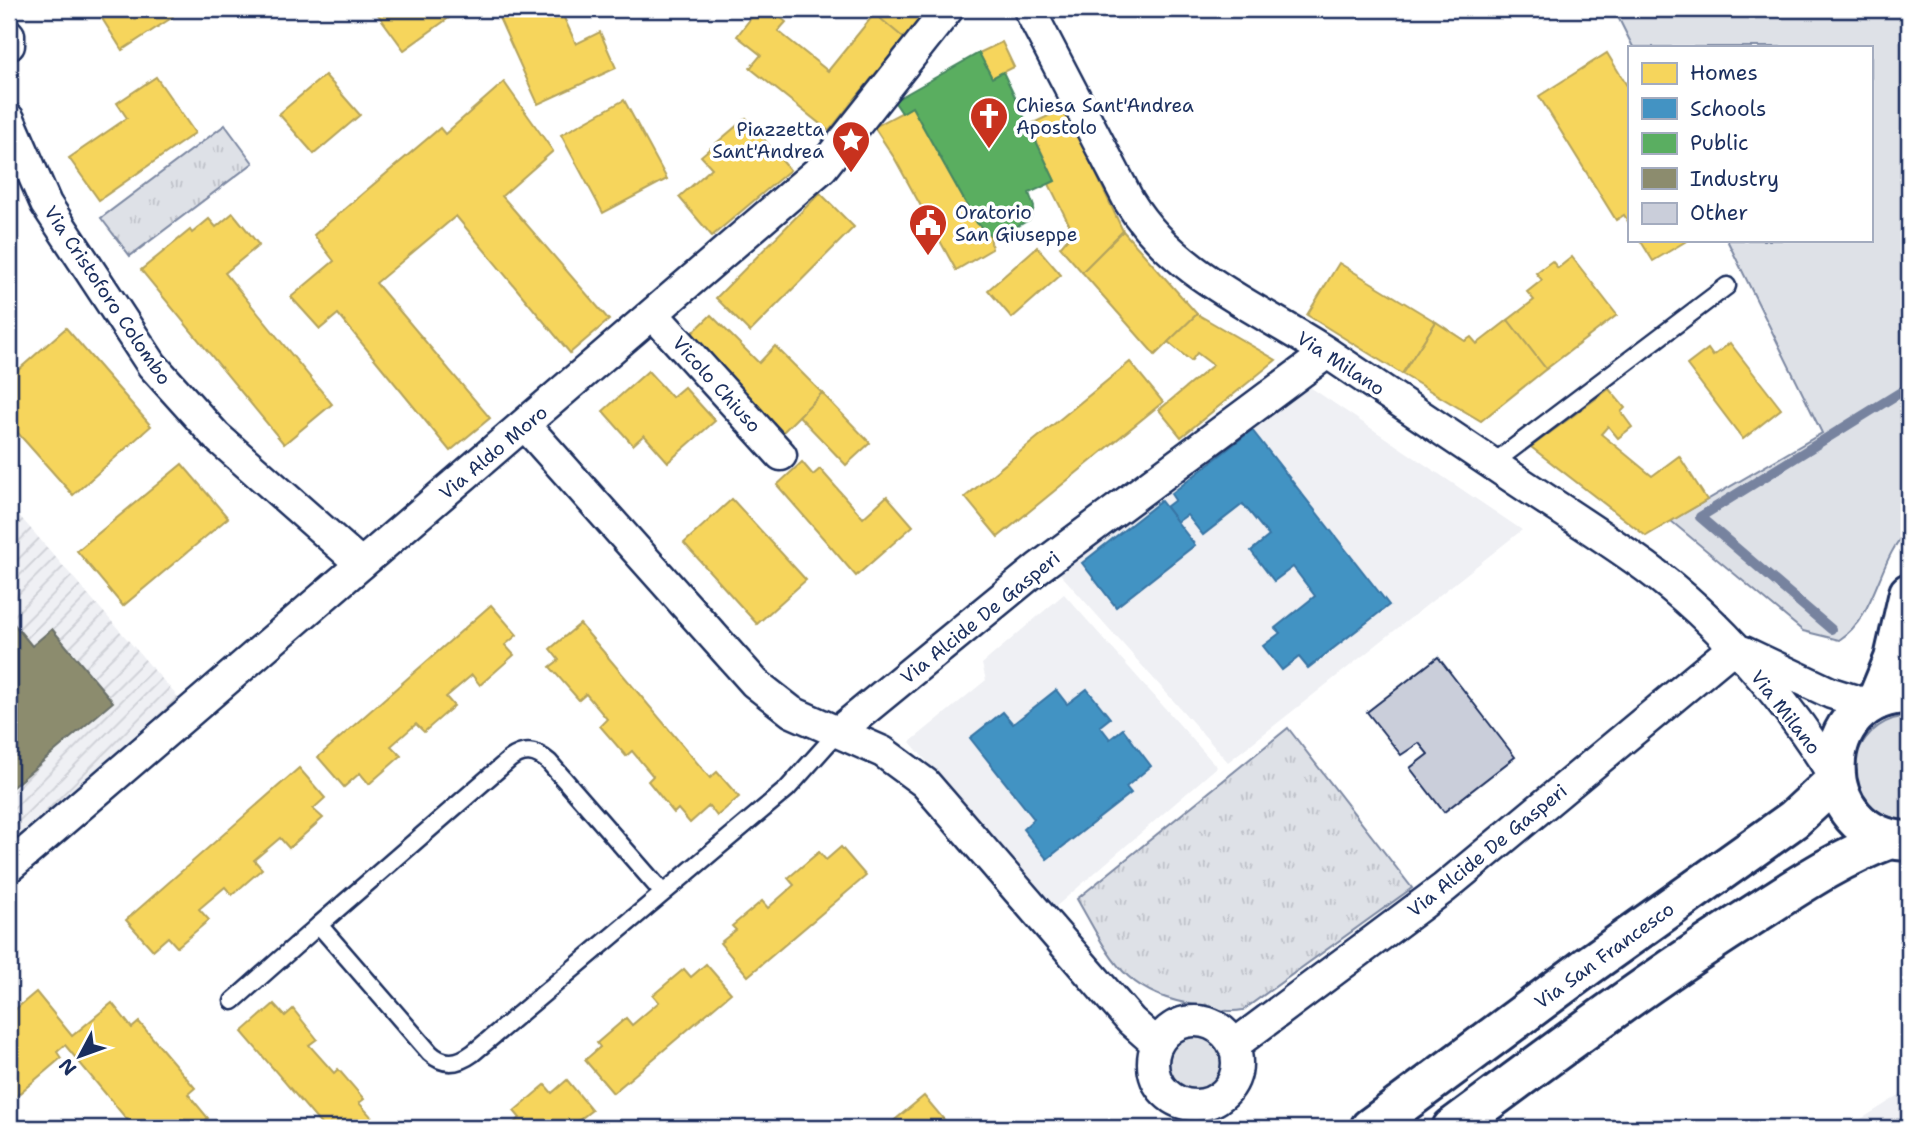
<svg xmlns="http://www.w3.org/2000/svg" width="1918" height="1137" font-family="'Shantell Sans',sans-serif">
<defs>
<pattern id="industrial-furrows" width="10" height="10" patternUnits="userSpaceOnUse" patternTransform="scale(1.75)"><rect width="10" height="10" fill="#eff0f4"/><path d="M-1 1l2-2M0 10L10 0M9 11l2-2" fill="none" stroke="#ccced4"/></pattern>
<pattern id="park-tufts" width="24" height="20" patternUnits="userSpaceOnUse" patternTransform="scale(1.75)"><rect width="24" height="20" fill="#dee1e7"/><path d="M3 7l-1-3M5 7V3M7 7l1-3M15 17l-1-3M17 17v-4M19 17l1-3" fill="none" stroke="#bec1c9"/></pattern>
</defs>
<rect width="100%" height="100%" fill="#fff"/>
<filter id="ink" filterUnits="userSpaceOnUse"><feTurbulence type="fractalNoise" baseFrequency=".0143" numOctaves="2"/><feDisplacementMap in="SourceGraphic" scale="14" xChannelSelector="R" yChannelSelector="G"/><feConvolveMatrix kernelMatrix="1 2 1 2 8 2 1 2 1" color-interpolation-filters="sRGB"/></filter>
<g filter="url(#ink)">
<g fill="#eff0f4">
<polygon points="1301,381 1522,530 1228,762 1055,568"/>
<polygon points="1064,594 1217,767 1053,909 910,742 986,680 982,664"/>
<polygon points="1909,1089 1909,1128 1847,1128"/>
</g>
<polygon fill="url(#industrial-furrows)" points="9,504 190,711 9,867"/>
<g fill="#dee1e7" stroke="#7c88a2" stroke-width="2">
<path d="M1614,9H1909V528C1877,560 1877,616 1839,640L1803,631L1671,521L1822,433L1727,240H1871V47H1633Z"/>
<path d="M1902,717H1909V822C1901,820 1890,820 1882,816C1834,794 1852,724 1902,717Z"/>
<circle cx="1196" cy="1063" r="27"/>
</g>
<g fill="url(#park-tufts)" stroke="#7c88a2" stroke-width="2">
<polygon points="225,125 253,163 130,256 101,218"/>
<path d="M1288,728L1412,888L1243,1010C1228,1013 1216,1009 1201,1006C1123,994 1113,962 1077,899Z"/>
</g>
<g fill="#f6d55c" stroke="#b4a35d" stroke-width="2">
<polygon points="96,9 168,9 173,17 122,50"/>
<polygon points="374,9 444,9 450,17 404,50"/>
<polygon points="495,9 560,9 576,44 600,32 616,68 538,104"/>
<polygon points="758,9 770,9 786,22 778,31 828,71 875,13 905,37 829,131 750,68 761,55 737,36"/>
<polygon points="869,9 939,9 911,44"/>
<polygon points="1002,42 1014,67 992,78 979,53"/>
<polygon points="1607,53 1629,89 1629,223 1624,215 1616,220 1539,96"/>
<polygon points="325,75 360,115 314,154 279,114"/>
<polygon points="156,77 195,133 99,200 69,158 127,118 117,103"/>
<polygon points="504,82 553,151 502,196 609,320 570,353 456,216 376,283 490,418 450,451 338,314 320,329 291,297 334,261 314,235 440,128 445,134"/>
<polygon points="624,100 667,179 603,213 561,135"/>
<polygon points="912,107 977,223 990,235 992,249 956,270 895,159 874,127"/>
<polygon points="1065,108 1123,231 1082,272 1060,247 1073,232 1049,184 1055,181 1029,125"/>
<polygon points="746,118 790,170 712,236 679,197 712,168 701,156"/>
<polygon points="820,193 854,227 750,332 716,298"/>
<polygon points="233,213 259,245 225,273 332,404 284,444 141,270 190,230 192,233 209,219 216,227"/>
<polygon points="1123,231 1197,314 1155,355 1082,272"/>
<polygon points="1640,240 1688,240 1653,261"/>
<polygon points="1037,247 1061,275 1012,318 988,290"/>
<polygon points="1572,257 1617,315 1546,369 1508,320 1534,300 1527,292 1542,280 1536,273 1552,261 1558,268"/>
<polygon points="1339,263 1436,322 1402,374 1307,315"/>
<polygon points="1197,314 1276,360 1181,437 1159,410 1213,365 1197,353 1191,361 1168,342"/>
<polygon points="711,315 759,363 775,346 822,393 778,437 684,341"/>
<polygon points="1508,320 1546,369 1481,421 1402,374 1436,322 1465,341 1471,337 1477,344"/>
<polygon points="66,328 151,426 73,495 9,423 9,378"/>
<polygon points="1730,343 1781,409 1743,439 1687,365 1708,349 1713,356"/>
<polygon points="1130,362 1163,402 998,537 965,497"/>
<polygon points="648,371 672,397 684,387 715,421 668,462 644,435 633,445 603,411"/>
<polygon points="1609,389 1625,408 1621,412 1632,427 1618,438 1608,426 1601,434 1652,476 1679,456 1707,500 1646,536 1531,447"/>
<polygon points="822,393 870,443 846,465 799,416"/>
<polygon points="802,462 813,475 820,469 863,518 887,496 913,526 856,576 777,485"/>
<polygon points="182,464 228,518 123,606 77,551"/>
<polygon points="732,499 806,580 757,624 684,543"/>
<polygon points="491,605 517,635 505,645 514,655 480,685 472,675 446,697 454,706 424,732 416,724 391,746 401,756 369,784 360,773 344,787 318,757"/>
<polygon points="580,624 710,778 717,772 739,797 717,816 709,806 690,823 678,809 674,813 648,781 653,776 632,751 626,756 600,726 607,719 586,694 579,700 550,667 559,660 550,649"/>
<polygon points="299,768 325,798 313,809 323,818 289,848 280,838 254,860 262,869 232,895 225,887 199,909 209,920 177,947 168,937 153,950 126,920"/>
<polygon points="841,847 866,876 748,976 720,943 736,930 732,926 762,901 768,908 794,885 788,878 819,852 826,860"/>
<polygon points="706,964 731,993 613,1093 585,1060 600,1047 597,1043 626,1018 632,1025 659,1002 653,995 684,969 691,977"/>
<polygon points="36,992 72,1036 112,1003 132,1028 139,1022 195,1088 188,1094 208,1118 196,1128 134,1128 65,1045 57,1052 61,1058 9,1102 9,1010 11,1013"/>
<polygon points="274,1004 285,1016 293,1009 317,1039 309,1045 334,1073 338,1069 364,1099 359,1103 381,1128 324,1128 242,1032"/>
<polygon points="567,1080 592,1110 569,1128 508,1128 520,1118 514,1111 545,1085 552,1093"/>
<polygon points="924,1096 951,1128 885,1128"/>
</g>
<g fill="#4393c3" stroke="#3775a5" stroke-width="2">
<polygon points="1252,430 1389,605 1308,668 1299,657 1282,670 1263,646 1280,633 1275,628 1315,596 1293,567 1274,581 1251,551 1269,536 1243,504 1203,535 1187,515 1177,522 1166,507 1175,500 1171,494"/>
<polygon points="1161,501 1195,545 1116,607 1082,563"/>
<polygon points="1087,689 1110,718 1100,726 1110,739 1123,729 1151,766 1126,787 1131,793 1047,859 1023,829 1034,819 970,738 1003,712 1013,724 1056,690 1067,704"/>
</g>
<polygon fill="#5aae61" stroke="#478860" stroke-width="2" points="979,53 992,78 1003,72 1055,181 1029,193 1034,207 1030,219 1005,234 990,235 977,223 912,107 902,113 894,101"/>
<polygon fill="#8c8c6e" stroke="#6a7069" stroke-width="2" points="9,618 32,646 52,629 113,702 9,790"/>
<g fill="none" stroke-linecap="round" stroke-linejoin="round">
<polyline stroke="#77839f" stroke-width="10" points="1831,629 1700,517 1909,387"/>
</g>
<polygon fill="#caceda" stroke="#1b2f5e" stroke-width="2" points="1438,657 1515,757 1444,812 1410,768 1428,754 1419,743 1401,755 1367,712"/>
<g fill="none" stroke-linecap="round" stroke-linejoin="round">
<defs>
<g id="lane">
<polyline points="1492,464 1727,286"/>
<path d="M663,893L549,762C535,750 524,749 510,759L319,925L430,1053C444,1066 458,1064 473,1053L787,789L838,732"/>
<polyline points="233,1001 319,925"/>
</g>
<g id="street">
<path d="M1029,9L1129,201C1174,275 1259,308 1329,354C1389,394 1449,435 1509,475C1555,506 1602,535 1646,567C1718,620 1790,703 1836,780"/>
<polyline points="9,35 9,45"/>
<polyline points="9,119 46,204 152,365 216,436 361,564"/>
<polyline points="653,314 781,455"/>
<polyline points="525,425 755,683 792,712 883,752 925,783 1131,1021 1157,1044"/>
<polyline points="1744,652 1831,693 1869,705"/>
<polyline points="838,732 1038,568 1327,353"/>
<polyline points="9,867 822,168 948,9"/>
<circle cx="1195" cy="1063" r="42"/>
<polyline points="1234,1045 1444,888 1734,647"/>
</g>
<g id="secondary">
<polyline points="1877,700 1894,659 1909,593"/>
<path d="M1907,841C1810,836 1813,694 1909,694"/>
<polyline points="1370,1128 1588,966 1794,819 1836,780"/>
<path d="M1452,1128C1548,1057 1642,986 1742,922C1794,889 1832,861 1890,839"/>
</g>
</defs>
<use href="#lane" stroke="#1b2f5e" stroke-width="21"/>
<use href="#street" stroke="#1b2f5e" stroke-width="35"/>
<use href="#secondary" stroke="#1b2f5e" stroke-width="44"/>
<use href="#lane" stroke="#fff" stroke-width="16"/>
<use href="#street" stroke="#fff" stroke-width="30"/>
<use href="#secondary" stroke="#fff" stroke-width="38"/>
</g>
</g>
<defs>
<symbol id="church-pin" viewBox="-11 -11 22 30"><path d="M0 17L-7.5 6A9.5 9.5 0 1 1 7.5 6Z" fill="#c8321e" stroke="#fff"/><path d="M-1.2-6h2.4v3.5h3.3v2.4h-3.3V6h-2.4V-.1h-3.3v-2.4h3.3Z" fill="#fff"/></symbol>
<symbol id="sight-pin" viewBox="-11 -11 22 30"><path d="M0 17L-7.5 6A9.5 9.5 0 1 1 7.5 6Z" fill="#c8321e" stroke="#fff"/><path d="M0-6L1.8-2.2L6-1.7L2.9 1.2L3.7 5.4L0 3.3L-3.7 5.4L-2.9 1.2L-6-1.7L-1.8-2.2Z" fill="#fff"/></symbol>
<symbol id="civic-pin" viewBox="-11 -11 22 30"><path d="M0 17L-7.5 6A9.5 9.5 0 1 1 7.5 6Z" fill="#c8321e" stroke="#fff"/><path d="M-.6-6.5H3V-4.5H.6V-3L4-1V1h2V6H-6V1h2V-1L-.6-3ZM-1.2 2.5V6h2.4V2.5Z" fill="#fff"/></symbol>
</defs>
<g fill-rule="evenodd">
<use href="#church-pin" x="967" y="94" width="44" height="60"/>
<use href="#sight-pin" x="829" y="118" width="44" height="60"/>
<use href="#civic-pin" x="906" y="201" width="44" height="60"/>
</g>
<g text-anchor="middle" stroke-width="7" stroke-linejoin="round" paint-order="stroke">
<g font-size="19" fill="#1b2f5e" stroke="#fff" text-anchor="start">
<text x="1016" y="112">Chiesa Sant'Andrea<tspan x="1016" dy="22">Apostolo</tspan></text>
<text x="824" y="136" text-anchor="end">Piazzetta<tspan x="824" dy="22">Sant'Andrea</tspan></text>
<text x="955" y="219">Oratorio<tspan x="955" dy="22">San Giuseppe</tspan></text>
</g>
<g font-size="19" fill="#1b2f5e" stroke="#fff">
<text transform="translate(108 295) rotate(56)" y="7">Via Cristoforo Colombo</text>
<text transform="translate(1341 363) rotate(33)" y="7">Via Milano</text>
<text transform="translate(717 384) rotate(48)" y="7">Vicolo Chiuso</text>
<text transform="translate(493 452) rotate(-40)" y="7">Via Aldo Moro</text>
<text transform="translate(980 617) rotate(-39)" y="7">Via Alcide De Gasperi</text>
<text transform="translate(1786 712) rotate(52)" y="7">Via Milano</text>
<text transform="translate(1487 850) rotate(-39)" y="7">Via Alcide De Gasperi</text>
<text transform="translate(1604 955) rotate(-36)" y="7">Via San Francesco</text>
</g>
</g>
<rect width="1918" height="1137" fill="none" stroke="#fff" stroke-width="35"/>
<rect x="18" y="18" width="1883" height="1102" fill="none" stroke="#1b2f5e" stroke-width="2.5" filter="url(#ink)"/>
<rect x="1628" y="46" width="245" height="196" fill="#ffffff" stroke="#a4acbf" stroke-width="2"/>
<rect x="1642" y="63" width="35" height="21" fill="#f6d55c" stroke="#a4acbf" stroke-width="2"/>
<text x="1690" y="80" font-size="21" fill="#1b2f5e">Homes</text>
<rect x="1642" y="98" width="35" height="21" fill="#4393c3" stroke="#a4acbf" stroke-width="2"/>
<text x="1690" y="116" font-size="21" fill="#1b2f5e">Schools</text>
<rect x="1642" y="133" width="35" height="21" fill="#5aae61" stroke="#a4acbf" stroke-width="2"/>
<text x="1690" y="150" font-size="21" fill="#1b2f5e">Public</text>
<rect x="1642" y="168" width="35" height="21" fill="#8c8c6e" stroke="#a4acbf" stroke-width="2"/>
<text x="1690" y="186" font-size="21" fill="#1b2f5e">Industry</text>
<rect x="1642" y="203" width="35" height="21" fill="#caceda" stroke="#a4acbf" stroke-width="2"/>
<text x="1690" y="220" font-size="21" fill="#1b2f5e">Other</text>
<g transform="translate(80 1056) rotate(229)" stroke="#ffffff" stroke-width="5" paint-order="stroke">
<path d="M0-5L12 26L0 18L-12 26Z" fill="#1b2f5e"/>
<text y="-10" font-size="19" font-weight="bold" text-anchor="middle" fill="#1b2f5e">N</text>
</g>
</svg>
